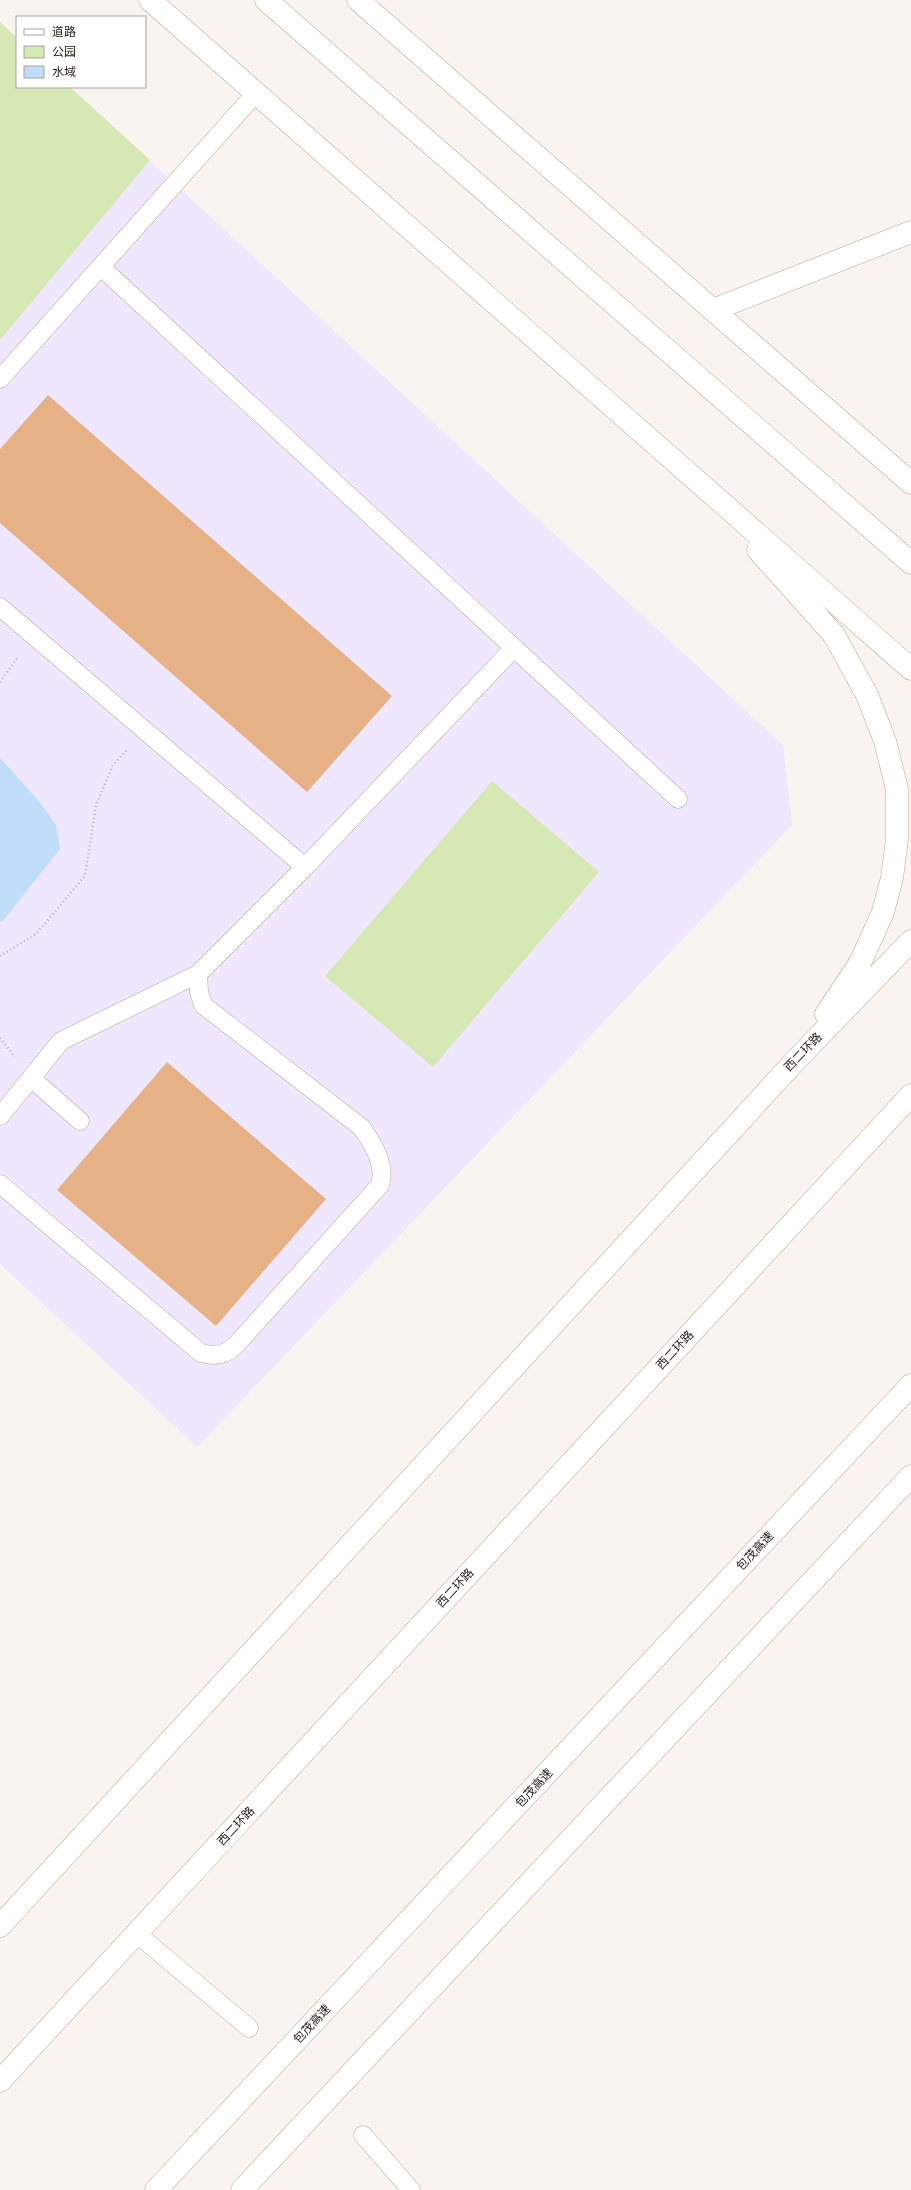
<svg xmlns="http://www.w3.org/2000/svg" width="911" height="2190" font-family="'Alegreya Sans','Noto Sans SC',sans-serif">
<rect width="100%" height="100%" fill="#faf4f0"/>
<polygon fill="#efe7fd" points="0,22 17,38 17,87 70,87 783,745 792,825 197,1447 0,1264"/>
<g fill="#d6e8b4">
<polygon points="0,22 17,38 17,87 70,87 150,160 0,340"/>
<polygon points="492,781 599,872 433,1067 325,976"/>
</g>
<polygon fill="#bfddf9" points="0,758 38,800 56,825 60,849 2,922 0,921"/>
<g fill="#e6b186">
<polygon points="48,395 392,696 307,792 0,523 0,449"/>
<polygon points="167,1062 326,1199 216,1326 57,1190"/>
</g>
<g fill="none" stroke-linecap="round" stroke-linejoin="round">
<defs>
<g id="service">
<polyline points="101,267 678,799"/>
<polyline points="0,379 256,93"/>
<polyline points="0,607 305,867"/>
<polyline points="31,1078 80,1121"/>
<polyline points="0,1116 61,1041 198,974"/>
<path d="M0,1184L201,1353C214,1357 225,1355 235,1346L380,1185C386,1166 373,1143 361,1127L203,1005L199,992L198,974L305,867L514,648"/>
<polyline points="136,1933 249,2028"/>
<polyline points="363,2135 411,2190"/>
</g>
<g id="minor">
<polyline points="358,0 911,483"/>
<polyline points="713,310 911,232"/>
</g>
<g id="primary">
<polyline points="150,0 911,669"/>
<polyline points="266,0 911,563"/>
<polyline points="758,550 834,635 867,695 885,741 897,789 897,839 892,878 883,912 860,963 826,1014"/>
<polyline points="0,1926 797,1059 911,941"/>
<polyline points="0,2081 911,1095"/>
</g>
<g id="motorway">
<polyline points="156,2190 911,1385"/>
<polyline points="242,2190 911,1476"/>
</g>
</defs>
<use href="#service" stroke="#bfa38d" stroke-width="19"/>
<use href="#minor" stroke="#bfa38d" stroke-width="23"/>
<use href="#primary" stroke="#bfa38d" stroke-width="23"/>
<use href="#motorway" stroke="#bfa38d" stroke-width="23"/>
<g stroke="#b8b1ab" stroke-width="2.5" stroke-dasharray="1 3" stroke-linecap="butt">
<polyline points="0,682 18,657"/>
<polyline points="0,956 36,934 85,876 96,805 113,765 127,750"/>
<polyline points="0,1038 15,1057"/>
</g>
<use href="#service" stroke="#fff" stroke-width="18"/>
<use href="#minor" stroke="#fff" stroke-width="22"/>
<use href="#primary" stroke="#fff" stroke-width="22"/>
<use href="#motorway" stroke="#fff" stroke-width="22"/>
</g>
<g text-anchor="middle" stroke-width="3.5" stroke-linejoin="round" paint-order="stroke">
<g font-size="12" fill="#241a11" stroke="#fff">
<text transform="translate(803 1052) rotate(-46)" y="4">西二环路</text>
<text transform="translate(675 1350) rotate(-47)" y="4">西二环路</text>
<text transform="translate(755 1551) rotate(-47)" y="4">包茂高速</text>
<text transform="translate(455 1588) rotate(-47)" y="4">西二环路</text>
<text transform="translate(534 1788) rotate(-47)" y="4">包茂高速</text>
<text transform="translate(236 1826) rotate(-47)" y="4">西二环路</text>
<text transform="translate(312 2024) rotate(-47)" y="4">包茂高速</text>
</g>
</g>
<rect x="16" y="16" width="130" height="72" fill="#ffffff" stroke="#a7a3a0"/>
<rect x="24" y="29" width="20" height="6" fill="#ffffff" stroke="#a7a3a0"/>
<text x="52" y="36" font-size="12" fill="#241a11">道路</text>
<rect x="24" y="46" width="20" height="12" fill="#d6e8b4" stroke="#a7a3a0"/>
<text x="52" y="56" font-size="12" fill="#241a11">公园</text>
<rect x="24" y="66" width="20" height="12" fill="#bfddf9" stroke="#a7a3a0"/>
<text x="52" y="76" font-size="12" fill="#241a11">水域</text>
</svg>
